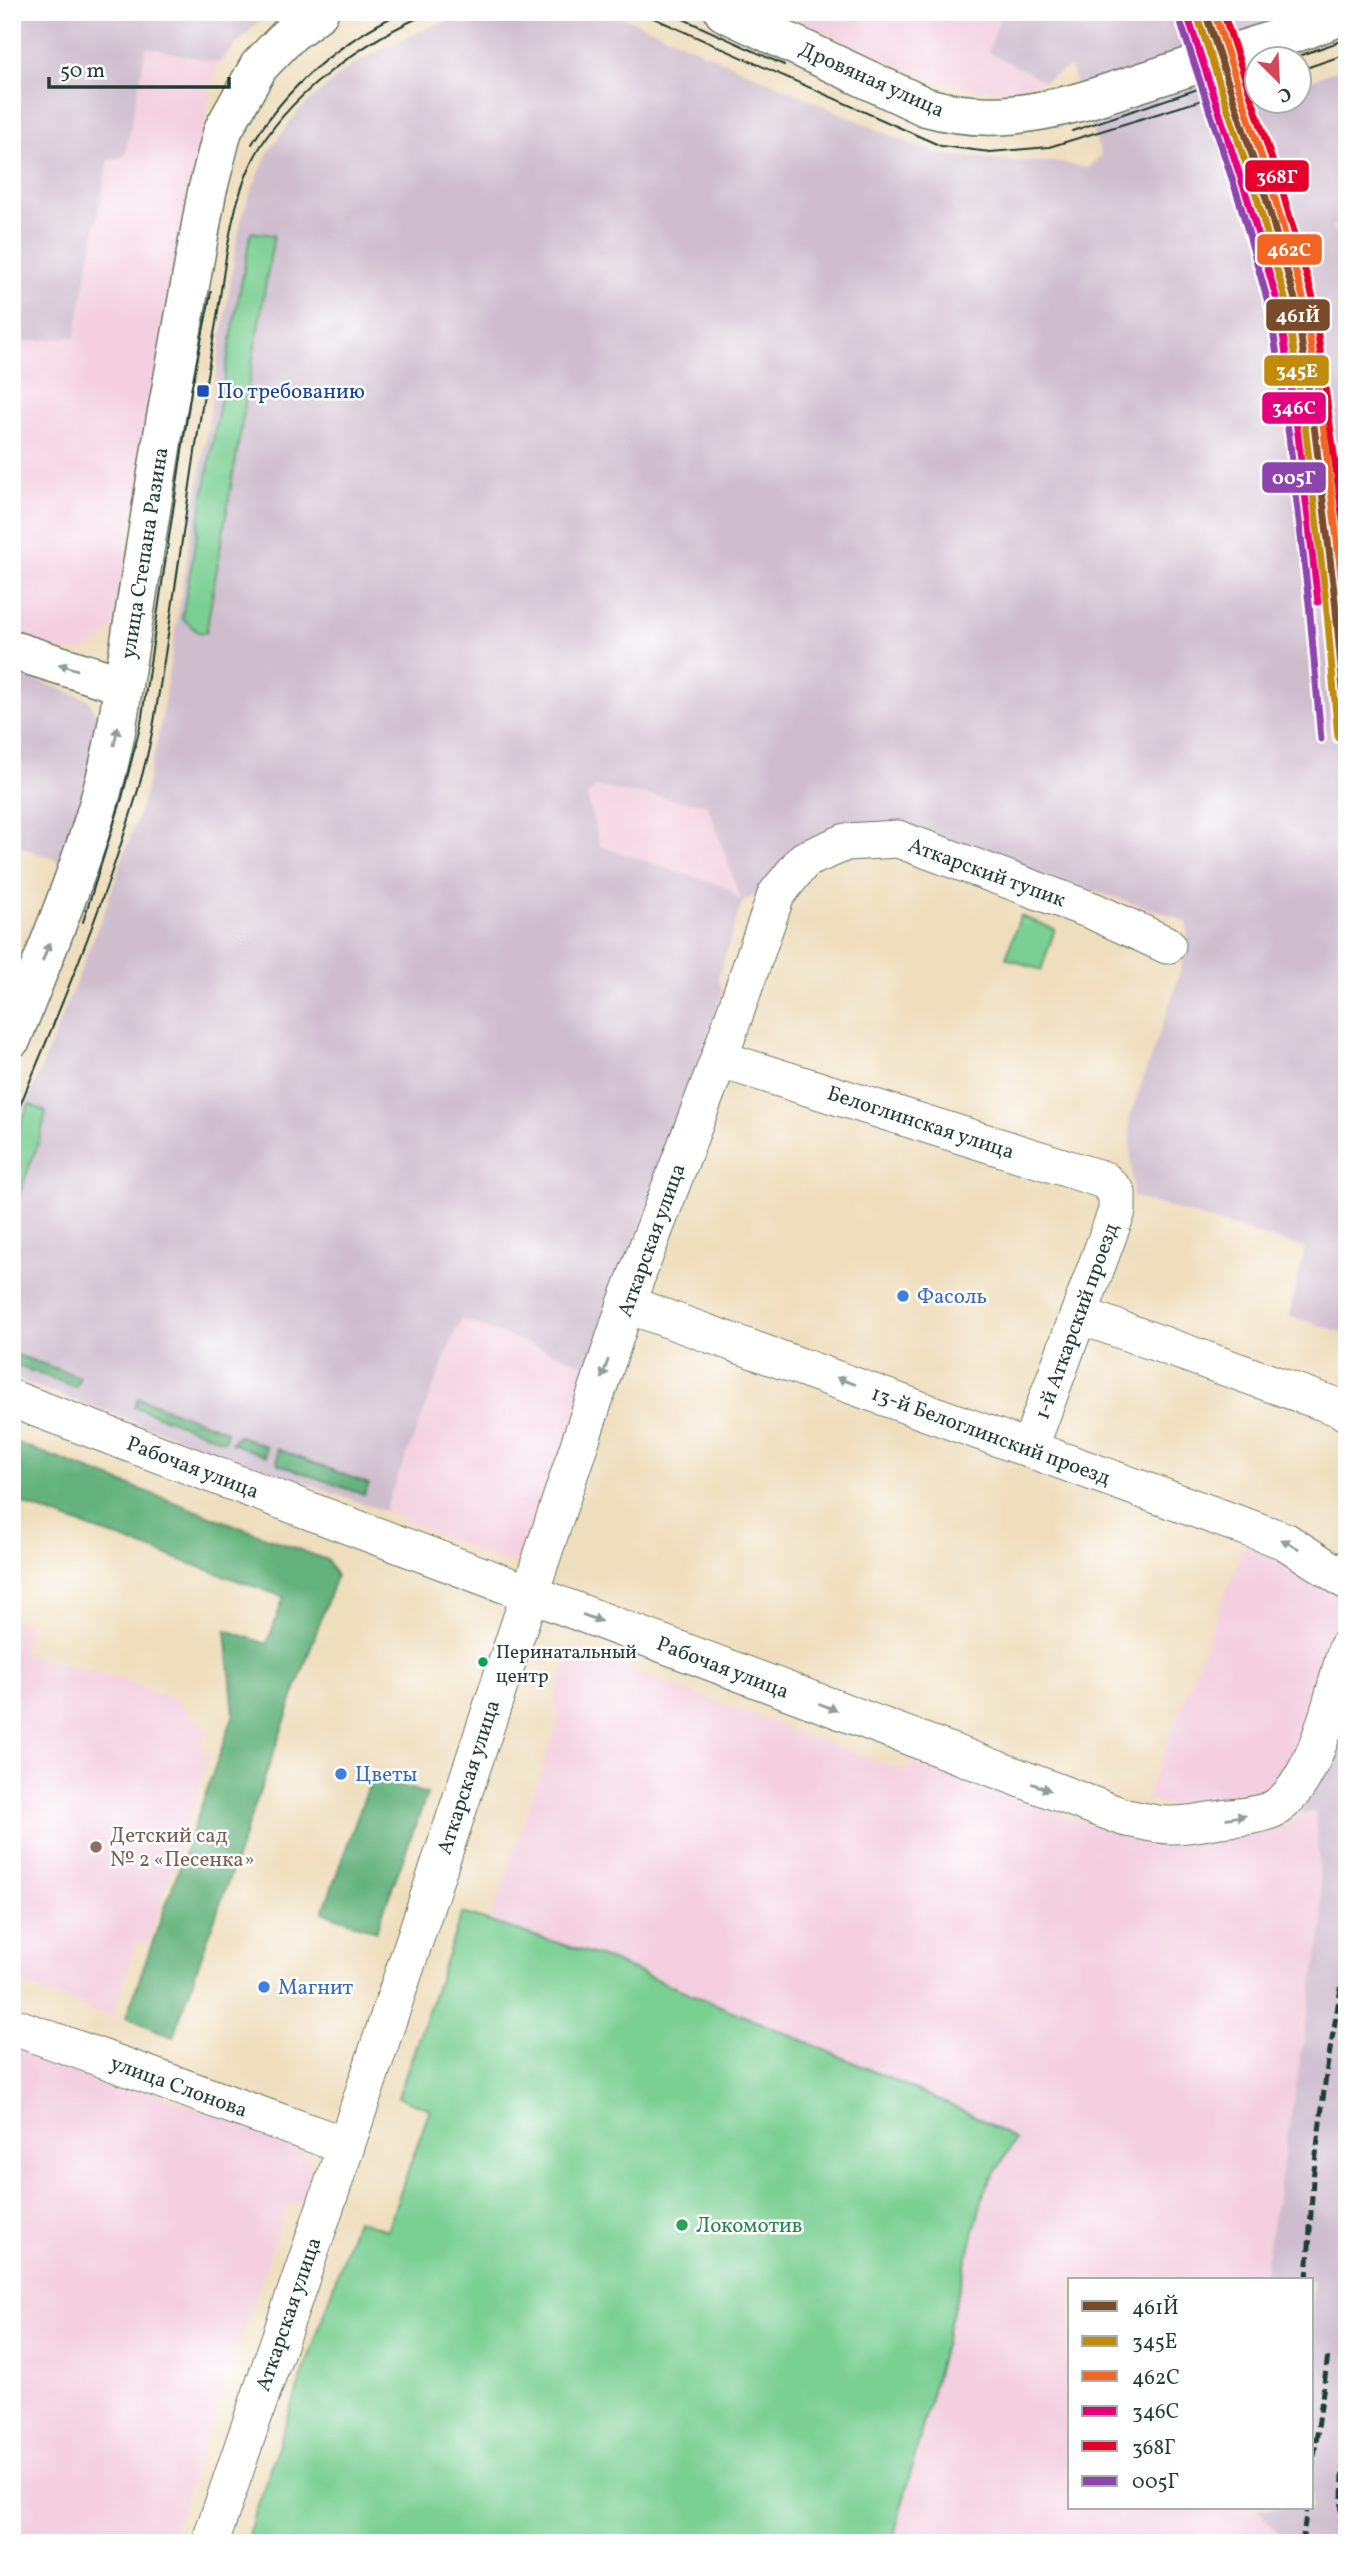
<svg xmlns="http://www.w3.org/2000/svg" width="1359" height="2555" font-family="Vollkorn,serif">
<rect width="100%" height="100%" fill="#fff"/>
<filter id="ink" filterUnits="userSpaceOnUse"><feTurbulence type="fractalNoise" baseFrequency=".0143" numOctaves="2"/><feDisplacementMap in="SourceGraphic" scale="14" xChannelSelector="R" yChannelSelector="G"/><feConvolveMatrix kernelMatrix="1 2 1 2 8 2 1 2 1" color-interpolation-filters="sRGB"/></filter>
<filter id="wash" filterUnits="userSpaceOnUse"><feTurbulence type="fractalNoise" baseFrequency=".00686" numOctaves="4" result="noise"/><feDisplacementMap in="SourceGraphic" scale="28" xChannelSelector="R" yChannelSelector="G"/><feGaussianBlur stdDeviation="1.57" result="paint"/><feColorMatrix in="noise" values="0 0 0 0 0 0 0 0 0 0 0 0 0 0 0 0 0 1.4 0 .05"/><feComposite in="paint" operator="in"/></filter>
<g filter="url(#wash)">
<rect width="100%" height="100%" fill="#efdebd"/>
<g fill="#f3cfdf">
<polygon points="781,12 1002,12 988,52 1044,81 1027,86 1003,90 975,89 949,84 923,76"/>
<polygon points="146,47 219,63 211,89 113,627 102,640 85,651 64,651 12,634 12,373 20,342 75,337 108,160 125,155"/>
<polygon points="596,787 708,805 742,903 727,888 600,846 587,797"/>
<polygon points="461,1319 592,1367 529,1549 516,1561 496,1560 384,1511"/>
<polygon points="1246,1539 1341,1592 1347,1601 1346,1623 1300,1761 1280,1787 1238,1804 1179,1807 1145,1800"/>
<polygon points="12,1618 31,1625 21,1652 120,1678 173,1698 208,1729 200,1749 210,1754 148,1944 137,1941 113,2018 12,1980"/>
<polygon points="573,1652 583,1652 907,1772 913,1759 1126,1837 1283,1825 1301,1813 1315,1810 1323,1925 1263,2280 1070,2280 1070,2508 1257,2508 1286,2543 892,2543 985,2189 1014,2140 979,2118 807,2042 602,1957 489,1922 560,1716 553,1703 566,1663"/>
<polygon points="12,2041 293,2142 305,2155 310,2166 311,2182 302,2205 288,2203 170,2543 12,2543"/>
</g>
<g fill="#cfbdce" fill-rule="evenodd">
<polygon points="12,12 268,12 219,63 146,47 125,156 108,160 75,337 21,342 12,373"/>
<path d="M473,12H607L618,14L899,139L944,155L1016,161L1057,162L1089,168L1101,155L1070,67L1044,81L988,52L1002,12H1270L1286,59L1258,60V102H1300V84L1347,66V221L1331,227L1347,244V1334L1289,1316L1305,1248L1133,1197L1129,1119L1174,992L1188,943L1187,923L1176,917L892,827L773,883L742,903L718,978L723,991L592,1367L461,1319L384,1511L12,1378V1141L104,912L144,797L160,727L239,229L248,198L269,151L298,111L349,67L382,49L432,26ZM596,787L708,805L741,901L728,888L600,846L587,797Z"/>
<polygon points="12,671 88,699 103,729 62,862 12,844"/>
<polygon points="1347,1686 1347,2543 1286,2543 1257,2508 1312,2508 1312,2280 1263,2280 1323,1925 1315,1811 1301,1813 1319,1774"/>
</g>
<g fill="#7acf93" stroke="#4c8664" stroke-width="2">
<polygon points="251,232 274,235 206,633 198,632 182,618 236,311"/>
<polygon points="1020,916 1055,929 1041,970 1006,958"/>
<polygon points="29,1104 46,1112 40,1137 12,1214 12,1146"/>
<polygon points="462,1913 602,1957 807,2042 979,2118 1015,2140 985,2189 892,2543 245,2543 356,2220 387,2230 430,2109 398,2097"/>
</g>
<g fill="#63b27d" stroke="#417858" stroke-width="2">
<polygon points="12,1353 80,1377 76,1387 12,1364"/>
<polygon points="138,1398 227,1431 225,1441 134,1407"/>
<polygon points="238,1435 265,1446 266,1456 231,1443"/>
<polygon points="12,1441 327,1560 336,1576 173,2037 126,2017 234,1714 226,1630 267,1644 284,1597 12,1500"/>
<polygon points="277,1449 369,1484 364,1495 278,1464"/>
<polygon points="372,1777 427,1794 376,1931 323,1912"/>
</g>
</g>
<g filter="url(#ink)">
<g fill="none" stroke-linecap="round" stroke-linejoin="round">
<defs>
<g id="minor">
<polyline points="719,1059 1104,1180 1117,1193 1117,1211 1029,1449"/>
<polyline points="626,1304 1285,1541 1347,1581"/>
<polyline points="1079,1315 1340,1408 1347,1413"/>
<path d="M12,1399L1126,1818C1140,1820 1155,1825 1169,1825C1186,1826 1205,1821 1222,1819C1238,1817 1261,1816 1275,1808C1316,1783 1333,1694 1347,1648"/>
<polyline points="12,2026 346,2146"/>
<polyline points="210,2543 346,2146 626,1304 719,1059 776,895 804,860 846,842 898,839 1093,911 1167,945"/>
</g>
<g id="major">
<path d="M724,12L926,107C980,122 1027,116 1080,102L1307,29L1347,14"/>
<polyline points="12,650 123,685"/>
<path d="M12,1038C57,923 109,808 123,685L165,423L207,192L223,130L259,66L291,33L319,12"/>
</g>
</defs>
<use href="#minor" stroke="#687564" stroke-width="39"/>
<use href="#major" stroke="#687564" stroke-width="41"/>
<use href="#minor" stroke="#fff" stroke-width="37"/>
<use href="#major" stroke="#fff" stroke-width="38"/>
<g stroke="#1f3d34" stroke-width="2">
<polyline points="640,12 941,146 990,152 1049,147 1258,83"/>
<polyline points="668,12 784,65"/>
<polyline points="1287,60 1347,39"/>
<polyline points="1300,70 1347,54"/>
<polyline points="1072,131 1258,69"/>
<path d="M252,144C287,86 340,42 402,12"/>
<polyline points="83,922 122,798 141,723 191,391 211,292"/>
<path d="M12,1125C48,1037 86,949 116,859C131,814 146,769 154,722C177,589 192,455 216,323C225,269 229,209 253,160C285,96 367,38 432,12"/>
</g>
<g stroke="#1f3d34" stroke-width="5" stroke-dasharray="10 5" stroke-linecap="butt">
<polyline points="1307,2280 1313,2179 1327,2067 1347,1955"/>
<polyline points="1312,2471 1328,2355"/>
<polyline points="1302,2543 1307,2508"/>
<polyline points="1340,2543 1347,2384"/>
</g>
<defs>
<polyline id="rail-1" points="1205,12 1265,195 1296,303 1315,433 1335,600 1347,734"/>
<polyline id="rail-2" points="1197,15 1257,198 1287,305 1306,434 1326,601 1338,738"/>
<polyline id="rail-3" points="1214,12 1273,192 1304,301 1324,432 1344,599"/>
<polyline id="rail-4" points="1188,17 1248,200 1279,307 1298,435 1318,602"/>
<polyline id="rail-5" points="1223,12 1282,190 1313,298 1347,551"/>
<polyline id="rail-6" points="1180,20 1240,203 1270,309 1289,436 1309,603 1321,739"/>
</defs>
<use href="#rail-1" stroke="#fff" stroke-width="12"/>
<use href="#rail-2" stroke="#fff" stroke-width="12"/>
<use href="#rail-3" stroke="#fff" stroke-width="12"/>
<use href="#rail-4" stroke="#fff" stroke-width="12"/>
<use href="#rail-5" stroke="#fff" stroke-width="12"/>
<use href="#rail-6" stroke="#fff" stroke-width="12"/>
<use href="#rail-1" stroke="#7a4b2a" stroke-width="7"/>
<use href="#rail-2" stroke="#c18c0d" stroke-width="7"/>
<use href="#rail-3" stroke="#f26522" stroke-width="7"/>
<use href="#rail-4" stroke="#e5007d" stroke-width="7"/>
<use href="#rail-5" stroke="#e4002b" stroke-width="7"/>
<use href="#rail-6" stroke="#8e44ad" stroke-width="7"/>
</g>
<defs><path id="oneway-solid" d="M-6-.8H1V-3.2L6.5 0L1 3.2V.8H-6Z" transform="scale(1.75)"/></defs>
<g fill="#8f9e9a">
<use href="#oneway-solid" transform="translate(68 667) rotate(-163)"/>
<use href="#oneway-solid" transform="translate(116 736) rotate(-78)"/>
<use href="#oneway-solid" transform="translate(46 952) rotate(-69)"/>
<use href="#oneway-solid" transform="translate(605 1369) rotate(109)"/>
<use href="#oneway-solid" transform="translate(846 1381) rotate(-160)"/>
<use href="#oneway-solid" transform="translate(1290 1544) rotate(-152)"/>
<use href="#oneway-solid" transform="translate(592 1618) rotate(20)"/>
<use href="#oneway-solid" transform="translate(828 1707) rotate(21)"/>
<use href="#oneway-solid" transform="translate(1041 1787) rotate(21)"/>
<use href="#oneway-solid" transform="translate(1236 1817) rotate(-9)"/>
</g>
</g>
<rect fill="#1a4fb4" stroke="#fff" stroke-width="2.5" x="196" y="384" width="14" height="14" rx="3.5"/>
<g fill="#3f7fe0" stroke="#fff" stroke-width="2.5">
<circle cx="903" cy="1296" r="7"/>
<circle cx="341" cy="1774" r="7"/>
<circle cx="264" cy="1987" r="7"/>
</g>
<circle fill="#00a651" stroke="#fff" stroke-width="2.5" cx="483" cy="1662" r="6"/>
<circle fill="#8d6e63" stroke="#fff" stroke-width="2.5" cx="96" cy="1847" r="7"/>
<circle fill="#2e9e5b" stroke="#fff" stroke-width="2.5" cx="682" cy="2225" r="7"/>
<g text-anchor="middle" stroke-width="5" stroke-linejoin="round" paint-order="stroke">
<g font-size="19" fill="#1f3d34" stroke="#fff" text-anchor="start">
<text x="496" y="1658">Перинатальный<tspan x="496" dy="24">центр</tspan></text>
</g>
<g font-size="21" fill="#1f3d34" stroke="#fff">
<text transform="translate(872 79) rotate(24)" y="7">Дровяная улица</text>
<text transform="translate(144 553) rotate(-81)" y="7">улица Степана Разина</text>
<text transform="translate(987 872) rotate(20)" y="7">Аткарский тупик</text>
<text transform="translate(921 1122) rotate(18)" y="7">Белоглинская улица</text>
<text transform="translate(651 1240) rotate(-70)" y="7">Аткарская улица</text>
<text transform="translate(1076 1321) rotate(-70)" y="7">1-й Аткарский проезд</text>
<text transform="translate(991 1435) rotate(20)" y="7">13-й Белоглинский проезд</text>
<text transform="translate(193 1467) rotate(21)" y="7">Рабочая улица</text>
<text transform="translate(723 1667) rotate(21)" y="7">Рабочая улица</text>
<text transform="translate(468 1777) rotate(-72)" y="7">Аткарская улица</text>
<text transform="translate(179 2086) rotate(20)" y="7">улица Слонова</text>
<text transform="translate(288 2314) rotate(-71)" y="7">Аткарская улица</text>
</g>
<g font-size="21" fill="#164399" stroke="#fff" text-anchor="start">
<text x="217" y="398">По требованию</text>
</g>
<g font-size="21" fill="#366cbe" stroke="#fff" text-anchor="start">
<text x="917" y="1303">Фасоль</text>
<text x="355" y="1781">Цветы</text>
<text x="278" y="1994">Магнит</text>
</g>
<g font-size="21" fill="#785e54" stroke="#fff" text-anchor="start">
<text x="110" y="1842">Детский сад<tspan x="110" dy="24">№ 2 «Песенка»</tspan></text>
</g>
<g font-size="21" fill="#27864d" stroke="#fff" text-anchor="start">
<text x="696" y="2232">Локомотив</text>
</g>
</g>
<g stroke="#fff" stroke-width="2.5">
<rect x="1244" y="159" width="66" height="34" rx="7" fill="#e4002b"/>
<rect x="1256" y="233" width="67" height="33" rx="7" fill="#f26522"/>
<rect x="1265" y="298" width="66" height="34" rx="7" fill="#7a4b2a"/>
<rect x="1263" y="354" width="67" height="33" rx="7" fill="#c18c0d"/>
<rect x="1261" y="391" width="66" height="34" rx="7" fill="#e5007d"/>
<rect x="1261" y="461" width="66" height="33" rx="7" fill="#8e44ad"/>
</g>
<g font-size="19" text-anchor="middle" font-weight="bold" fill="#fff">
<text x="1277" y="183">368Г</text>
<text x="1289" y="256">462С</text>
<text x="1298" y="322">461Й</text>
<text x="1297" y="377">345Е</text>
<text x="1294" y="414">346С</text>
<text x="1294" y="484">005Г</text>
</g>
<rect width="1359" height="2555" fill="none" stroke="#fff" stroke-width="42"/>
<rect x="1068" y="2278" width="245" height="231" fill="#ffffff" stroke="#a5b1ae" stroke-width="2"/>
<rect x="1082" y="2301" width="35" height="10" fill="#7a4b2a" stroke="#a5b1ae" stroke-width="2"/>
<text x="1132" y="2314" font-size="21" fill="#1f3d34">461Й</text>
<rect x="1082" y="2336" width="35" height="10" fill="#c18c0d" stroke="#a5b1ae" stroke-width="2"/>
<text x="1132" y="2348" font-size="21" fill="#1f3d34">345Е</text>
<rect x="1082" y="2371" width="35" height="10" fill="#f26522" stroke="#a5b1ae" stroke-width="2"/>
<text x="1132" y="2384" font-size="21" fill="#1f3d34">462С</text>
<rect x="1082" y="2406" width="35" height="10" fill="#e5007d" stroke="#a5b1ae" stroke-width="2"/>
<text x="1132" y="2418" font-size="21" fill="#1f3d34">346С</text>
<rect x="1082" y="2441" width="35" height="10" fill="#e4002b" stroke="#a5b1ae" stroke-width="2"/>
<text x="1132" y="2454" font-size="21" fill="#1f3d34">368Г</text>
<rect x="1082" y="2476" width="35" height="10" fill="#8e44ad" stroke="#a5b1ae" stroke-width="2"/>
<text x="1132" y="2488" font-size="21" fill="#1f3d34">005Г</text>
<g transform="translate(1278 80) rotate(156)"><circle r="33" fill="#ffffff" stroke="#a5b1ae" stroke-width="2"/>
<path d="M0-5L12 26L0 18L-12 26Z" fill="#d1495b"/>
<text y="-10" font-size="19" font-weight="bold" text-anchor="middle" fill="#1f3d34">С</text>
</g>
<path d="M49 77v10h180v-10" fill="none" stroke="#1f3d34" stroke-width="3.5"/>
<text x="60" y="77" font-size="21" fill="#1f3d34" stroke="#ffffff" stroke-width="5" paint-order="stroke">50 m</text>
</svg>
